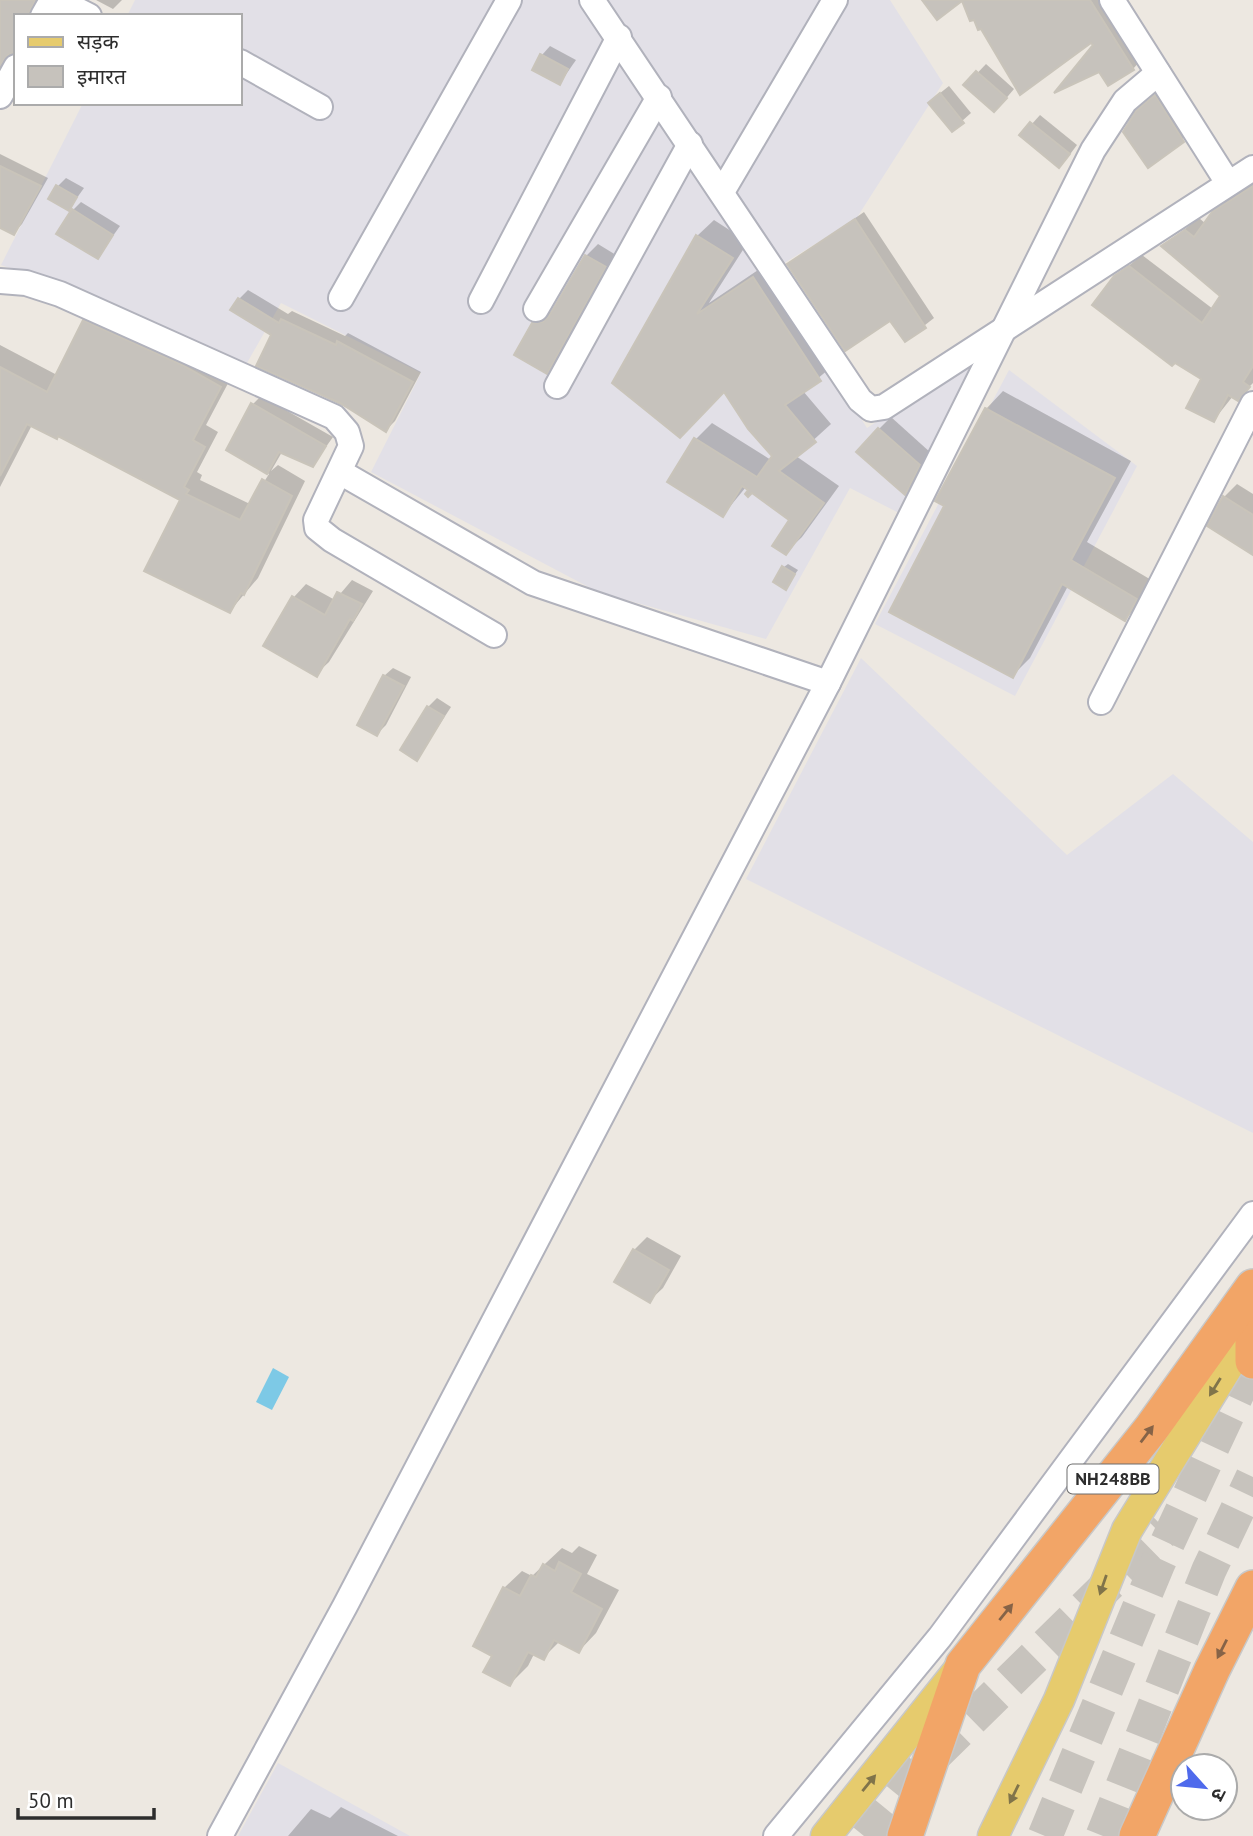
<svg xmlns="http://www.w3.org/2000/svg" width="1253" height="1836" font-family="'PT Sans','Noto Sans Devanagari',sans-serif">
<rect width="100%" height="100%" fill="#ede8e1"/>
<g fill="#e2e0e7">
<polygon points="135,0 890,0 943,83 856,219 768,273 867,428 977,357 899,513 850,488 766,639 598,592 371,472 421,373 281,303 247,363 91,297 1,265 83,103 240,103 240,16 127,16"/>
<polygon points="1009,370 1137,466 1015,696 875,624"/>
<polygon points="861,658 1067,855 1173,774 1253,842 1253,1133 746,879"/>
<polygon points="278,1763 410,1836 238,1836"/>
</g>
<polygon fill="#7dc9e6" points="273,1368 289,1377 272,1410 256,1402"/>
<g fill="#0003">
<polygon points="0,0 42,0 39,16 16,16 10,54 0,73"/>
<polygon points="96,0 122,0 113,9"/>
<polygon points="963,0 1102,0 1140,61 1133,69 1091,40"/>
<polygon points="550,46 576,60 560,83 542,55"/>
<polygon points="986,64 1014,89 1003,102 966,85"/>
<polygon points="1169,83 1197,127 1149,165 1152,98"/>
<polygon points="949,86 971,113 952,130 939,94"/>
<polygon points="1040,115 1077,145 1068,157 1022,135"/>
<polygon points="0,154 48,178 22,224 14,233 0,224"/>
<polygon points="66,178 84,188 69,209 58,186"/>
<polygon points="1253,183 1253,383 1238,398 1233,396 1214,420 1203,378 1115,277 1142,255 1213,309 1222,295 1163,246 1199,218 1206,224 1227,200"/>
<polygon points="81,202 120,226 98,257 73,210"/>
<polygon points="864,212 934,318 906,340 891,319 789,264"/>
<polygon points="714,220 748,242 709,303 770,262 836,363 803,391 831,424 796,456 839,486 802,537 785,553 791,519 746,487 723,515 696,439 712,423 771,460 774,456 724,390 680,435 697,236"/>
<polygon points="598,244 616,255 558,360 546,372 534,324 546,312 554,312 586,256"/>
<polygon points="248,290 288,314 292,311 345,336 348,333 421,372 395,421 386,430 363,418 364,416 258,365 273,334 239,299"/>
<polygon points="99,307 234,372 206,425 218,432 197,472 202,475 200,480 250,504 269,474 228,449 253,404 261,396 333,437 313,465 282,452 271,471 278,465 305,481 258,578 230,611 182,500 59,434 32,425 0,487 0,345 57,375 84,321"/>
<polygon points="1003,391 1131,461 1087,542 1153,581 1142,602 1125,619 1068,586 1030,658 1012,676 947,506 986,409"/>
<polygon points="891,417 931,453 916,481 905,493 879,429"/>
<polygon points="1237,484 1253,494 1253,553 1224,497"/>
<polygon points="788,564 798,570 786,587 784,567"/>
<polygon points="352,580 373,591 329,662 316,674 266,645 294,597 306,584 335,600"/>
<polygon points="393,668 411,677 386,725 377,734 384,676"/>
<polygon points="437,698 451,707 417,759 428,707"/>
<polygon points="647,1237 681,1256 663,1288 649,1301 634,1250"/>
<polygon points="579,1546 597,1555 587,1574 619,1590 596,1633 579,1651 560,1641 543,1658 534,1654 528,1666 510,1684 494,1655 504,1588 522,1571 532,1576 562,1548 572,1553"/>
<polygon points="341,1807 398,1836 288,1836 311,1809 330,1818"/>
</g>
<g fill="#c6c2bc" stroke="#c9c4ba" stroke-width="2">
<polygon points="0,0 35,0 28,16 16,16 16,52 8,55 0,65"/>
<polygon points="922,0 1090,0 1134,70 1108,86 1099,72 1054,93 1093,45 1091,43 1020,95 981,29 978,30 974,20 970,21 962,1 937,20"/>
<polygon points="540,54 568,69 560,85 532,70"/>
<polygon points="976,71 1007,98 994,112 963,85"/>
<polygon points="940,93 964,123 952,132 928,103"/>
<polygon points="1155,95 1184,142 1148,168 1123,132 1136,111"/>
<polygon points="1030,122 1070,154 1059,168 1019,135"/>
<polygon points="0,166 41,186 14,235 0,228"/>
<polygon points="56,185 77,197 69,211 48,199"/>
<polygon points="1253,186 1253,366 1243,382 1250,387 1238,401 1228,395 1214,422 1186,408 1201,379 1175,363 1172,366 1092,305 1114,276 1129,266 1202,323 1220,296 1161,246 1185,230 1194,237 1212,212"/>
<polygon points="72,209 113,235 98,259 56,234"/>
<polygon points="855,219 926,328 905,342 890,321 845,351 787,264"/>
<polygon points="696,235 733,258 697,314 753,277 821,381 785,405 816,442 779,471 824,503 786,555 772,546 789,520 752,493 748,497 745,494 748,490 742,486 723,517 667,482 694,438 757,477 772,456 748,429 724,392 680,438 612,383"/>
<polygon points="585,255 606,267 547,374 514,355 532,323 543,322 549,316"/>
<polygon points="238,298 279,323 281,319 336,345 337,341 413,382 386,432 340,403 256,366 271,335 230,310"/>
<polygon points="83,320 182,365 221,387 193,440 205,447 184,487 189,490 186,494 240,520 262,479 292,496 244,595 241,593 230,613 144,571 180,500 58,436 57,439 27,424 0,476 0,367 47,392"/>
<polygon points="251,403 326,446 313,467 279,452 267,474 226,450"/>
<polygon points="985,408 1115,478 1071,560 1137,599 1125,621 1062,584 1013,678 889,612 944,506 935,501"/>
<polygon points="878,428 920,465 905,495 856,452"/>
<polygon points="1223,496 1253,515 1253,555 1207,526"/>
<polygon points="782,566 795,574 786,590 773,582"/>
<polygon points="337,592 362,604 353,621 350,619 317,677 263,646 292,596 325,615"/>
<polygon points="383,675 404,686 377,736 357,725"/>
<polygon points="427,706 444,716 417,761 400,750"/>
<polygon points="633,1249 669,1270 650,1303 614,1282"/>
<polygon points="559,1562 581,1574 571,1592 602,1609 579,1653 554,1640 544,1660 528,1652 510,1686 483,1672 492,1656 473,1646 503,1587 520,1596 531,1575 536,1577 543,1564 555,1571"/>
</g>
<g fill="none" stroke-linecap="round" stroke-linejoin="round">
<g stroke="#c7c3bd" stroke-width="35" stroke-dasharray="35 18" stroke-linecap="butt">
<polyline points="864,1836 912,1777 1165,1529"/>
<polyline points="1045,1836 1158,1563 1253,1359"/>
<polyline points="1103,1836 1209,1570 1253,1477"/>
</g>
<defs>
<g id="minor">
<polyline points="58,0 89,16"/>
<polyline points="592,0 860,400 871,409 884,407 1253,168"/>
<polyline points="1112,0 1228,183"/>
<polyline points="43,16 52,0"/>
<polyline points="240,62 320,107"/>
<polyline points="0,96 16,67"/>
<polyline points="722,192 835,0"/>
<polyline points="0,281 26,283 60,294 334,417 347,432 351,446 316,520 317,528 332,540 494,635"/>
<polyline points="341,298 509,0"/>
<polyline points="481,301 619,37"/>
<polyline points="536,309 659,97"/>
<polyline points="557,386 690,144"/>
<polyline points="340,472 533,583 828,683"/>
<polyline points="1101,702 1253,404"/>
<polyline points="220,1836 345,1606 828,683 1093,150 1125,101 1158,73"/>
<polyline points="776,1836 940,1637 1253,1214"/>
</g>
<g id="major">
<polyline points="826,1836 957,1672"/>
<polyline points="993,1836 1059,1700 1127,1530 1251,1329"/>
</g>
<g id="highway">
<polyline points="1253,1326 1253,1361"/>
<polyline points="905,1836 963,1665 1151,1429 1253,1287"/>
<polyline points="1137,1836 1212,1670 1253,1588"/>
</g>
</defs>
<use href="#minor" stroke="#b1b2bc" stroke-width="28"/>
<use href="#major" stroke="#c8c8c8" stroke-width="33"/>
<use href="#highway" stroke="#c8c8c8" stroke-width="38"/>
<use href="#minor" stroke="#fff" stroke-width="24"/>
<use href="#major" stroke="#e6cb6d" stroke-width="30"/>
<use href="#highway" stroke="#f2a567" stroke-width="35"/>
</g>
<defs><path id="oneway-solid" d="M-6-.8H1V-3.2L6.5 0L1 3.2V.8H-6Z" transform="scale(1.75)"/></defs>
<g fill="#80744a">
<use href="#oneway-solid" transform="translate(1215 1387) rotate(122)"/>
<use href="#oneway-solid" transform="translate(1103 1585) rotate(109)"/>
<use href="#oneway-solid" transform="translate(869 1783) rotate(-51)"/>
<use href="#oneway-solid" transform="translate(1014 1794) rotate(116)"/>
</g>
<g fill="#866347">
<use href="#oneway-solid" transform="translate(1147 1434) rotate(-53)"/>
<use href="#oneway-solid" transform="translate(1006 1612) rotate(-51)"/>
<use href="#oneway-solid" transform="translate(1222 1649) rotate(117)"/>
</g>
<g text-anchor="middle" stroke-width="7" stroke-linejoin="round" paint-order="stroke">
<rect fill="#fff" stroke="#6c6c6c" stroke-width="2" x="1067.5" y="1464.5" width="91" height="29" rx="5"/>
<g font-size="18" font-weight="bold" fill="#2d2d2d">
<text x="1113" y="1485">NH248BB</text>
</g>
</g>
<rect x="14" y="14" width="228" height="91" fill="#ffffff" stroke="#ababab" stroke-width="2"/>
<rect x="28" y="37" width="35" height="10" fill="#e6cb6d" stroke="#ababab" stroke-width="2"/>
<text x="77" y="49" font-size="21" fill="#2d2d2d">सड़क</text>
<rect x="28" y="66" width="35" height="21" fill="#c6c2bc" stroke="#ababab" stroke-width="2"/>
<text x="77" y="84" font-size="21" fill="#2d2d2d">इमारत</text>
<g transform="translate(1204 1787) rotate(117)"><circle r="33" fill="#ffffff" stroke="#ababab" stroke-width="2"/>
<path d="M0-5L12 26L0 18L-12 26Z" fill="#4f6aec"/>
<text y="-10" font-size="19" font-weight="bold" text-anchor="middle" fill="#2d2d2d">उ</text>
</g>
<path d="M18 1808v10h136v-10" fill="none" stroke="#2d2d2d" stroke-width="3.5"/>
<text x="28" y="1808" font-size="21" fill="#2d2d2d" stroke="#ffffff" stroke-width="5" paint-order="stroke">50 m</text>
</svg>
